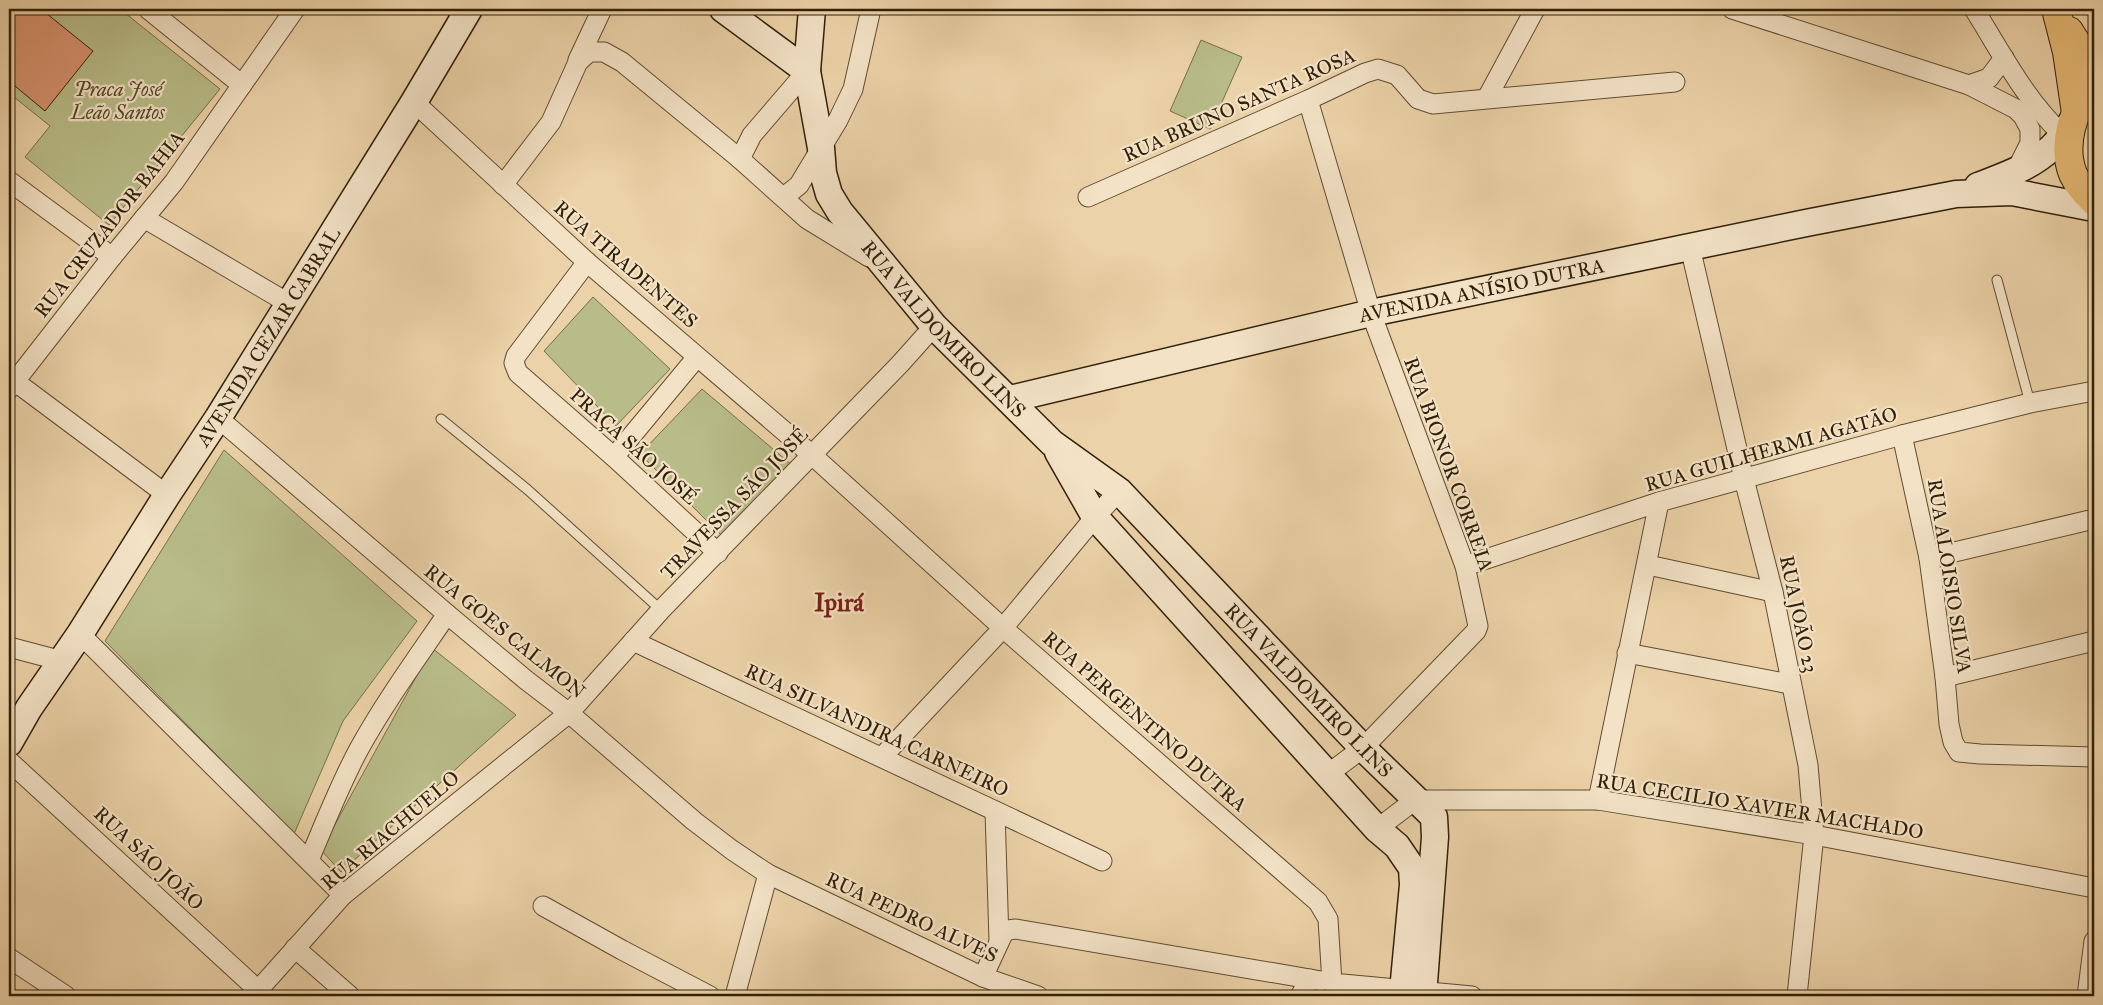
<svg xmlns="http://www.w3.org/2000/svg" width="2103" height="1005" font-family="'IM FELL Great Primer',serif">
<rect width="100%" height="100%" fill="#ecd2a8"/>
<filter id="stains"><feTurbulence type="fractalNoise" baseFrequency=".004" numOctaves="4"/><feColorMatrix values="0 0 0 0 .2 0 0 0 0 .09 0 0 0 0 .02 0 0 0 .5 -.17"/></filter>
<radialGradient id="worn" r=".72"><stop offset=".6" stop-color="#630" stop-opacity="0"/><stop offset="1" stop-color="#630" stop-opacity=".3"/></radialGradient>
<g fill="#b8bc88" stroke="#746e48">
<polygon points="9,9 120,9 220,89 109,225 25,157 50,126 9,93"/>
<polygon points="1201,40 1242,57 1210,129 1170,111"/>
<polygon points="593,297 670,369 616,426 544,351"/>
<polygon points="702,389 793,466 726,540 640,454"/>
<polygon points="224,450 417,621 343,721 294,834 105,641"/>
<polygon points="432,648 516,715 341,872 321,850"/>
</g>
<polygon fill="#d8926f" stroke="#312009" points="9,9 41,9 93,51 45,111 9,81"/>
<g fill="none" stroke-linecap="round" stroke-linejoin="round">
<defs>
<g id="lane">
<polyline points="1997,280 2030,403"/>
<polyline points="441,419 528,490 661,610"/>
</g>
<g id="street">
<polyline points="148,9 242,85"/>
<polyline points="1732,9 1969,85 2016,109 2023,116 2030,129 2030,143 2016,171"/>
<path d="M1974,9C2001,52 2025,100 2063,135"/>
<polyline points="578,60 602,9"/>
<polyline points="1969,85 1989,78 2004,58"/>
<polyline points="1487,98 1535,9"/>
<polyline points="1308,100 1371,313 1465,566 1478,626 1476,631 1363,748 1328,774"/>
<polyline points="414,102 587,262 812,455 1003,628 1318,902 1328,919 1332,983 1472,996"/>
<polyline points="740,159 752,135 807,71"/>
<polyline points="9,181 112,257"/>
<polyline points="503,185 551,122 578,62 589,52 604,52 622,62 740,159 807,219 869,257"/>
<polyline points="784,197 799,185 838,120 853,89 871,9"/>
<polyline points="1088,197 1308,100 1365,73 1378,69 1397,75 1418,99 1433,104 1675,82"/>
<polyline points="144,218 288,303"/>
<polyline points="1690,247 1744,479 1773,592 1808,765 1814,835 1797,996"/>
<polyline points="587,262 516,356 514,363 518,373 614,457 718,553"/>
<polyline points="9,377 167,495"/>
<polyline points="9,389 112,257 174,182 295,9"/>
<polyline points="218,418 447,614 526,680 569,713 694,821 732,850 768,874 983,977 1038,996"/>
<polyline points="1902,435 1929,558 1945,677 1949,724 1953,742 1959,752 1980,754 2094,757"/>
<polyline points="614,457 697,357"/>
<polyline points="1929,558 2094,519"/>
<polyline points="1648,565 1773,592"/>
<polyline points="1465,566 1659,502 1902,435 2030,403 2094,391"/>
<polyline points="80,634 343,895"/>
<polyline points="633,641 1102,861"/>
<polyline points="9,647 62,661"/>
<polyline points="1627,653 1790,684"/>
<polyline points="1945,677 2094,641"/>
<polyline points="882,757 1003,628 1095,517 1119,491"/>
<polyline points="9,761 258,990"/>
<polyline points="1598,800 1659,502"/>
<polyline points="995,811 999,941"/>
<polyline points="1377,829 1415,800 1598,800 1814,835 2094,888"/>
<path d="M309,860C325,823 340,784 359,749C385,702 417,658 447,614"/>
<polyline points="543,906 622,950 710,996"/>
<polyline points="295,948 350,996"/>
<polyline points="9,958 66,996"/>
<polyline points="983,977 1003,934 1008,930 1016,929 1310,979"/>
<polyline points="253,996 343,895 569,713 661,610 900,364 934,326"/>
<polyline points="735,996 768,874"/>
<polyline points="1300,996 1310,979 1321,981"/>
<polyline points="2087,996 2094,941"/>
</g>
<g id="secondary">
<polyline points="723,9 807,71"/>
<path id="s1" d="M812,9L807,71L821,148L823,173L829,194L840,212L934,326L1052,443L1119,491L1363,748L1434,817L1435,837L1423,996"/>
<path d="M1978,186C2004,176 2031,167 2051,148C2060,140 2066,130 2073,120"/>
<path id="s2" d="M1010,399L1371,313L1806,223L1956,194L2012,192L2094,208"/>
<polyline points="1058,452 1095,517 1377,829 1397,846 1412,868 1413,885 1403,991 1405,996"/>
<path id="s3" d="M9,743L29,708L80,634L167,495L218,418L414,102L469,9"/>
</g>
<g id="primary">
<polyline points="2057,13 2067,52 2076,113"/>
<polyline points="2069,31 2094,71"/>
<path d="M2094,88C2072,107 2062,146 2073,174C2078,185 2086,193 2094,201"/>
</g>
</defs>
<use href="#lane" stroke="#604c31" stroke-width="11"/>
<use href="#street" stroke="#604c31" stroke-width="21"/>
<use href="#secondary" stroke="#312009" stroke-width="29"/>
<use href="#primary" stroke="#312009" stroke-width="30"/>
<use href="#lane" stroke="#f3e2c6" stroke-width="9"/>
<use href="#street" stroke="#f3e2c6" stroke-width="19"/>
<use href="#secondary" stroke="#f3e2c6" stroke-width="26"/>
<use href="#primary" stroke="#e6b974" stroke-width="28"/>
</g>
<g text-anchor="middle" stroke-width="4.5" stroke-linejoin="round" paint-order="stroke">
<g font-size="20" font-style="italic" fill="#534729" stroke="#f3e2c6">
<text x="118" y="96">Praca José<tspan x="118" dy="23">Leão Santos</tspan></text>
</g>
<g font-size="20" fill="#312009" stroke="#f3e2c6">
<text transform="translate(1239 105) rotate(-24)" y="7">RUA BRUNO SANTA ROSA</text>
<text transform="translate(109 224) rotate(-52)" y="7">RUA CRUZADOR BAHIA</text>
<text transform="translate(626 264) rotate(41)" y="7">RUA TIRADENTES</text>
<text dy="7" stroke="none"><textPath href="#s2" startOffset="484">AVENIDA ANÍSIO DUTRA</textPath></text>
<text dy="7" stroke="none"><textPath href="#s1" startOffset="365">RUA VALDOMIRO LINS</textPath></text>
<text dy="7" stroke="none"><textPath href="#s3" startOffset="482">AVENIDA CEZAR CABRAL</textPath></text>
<text transform="translate(634 446) rotate(42)" y="7">PRAÇA SÃO JOSÉ</text>
<text transform="translate(1771 449) rotate(-16)" y="7">RUA GUILHERMI AGATÃO</text>
<text transform="translate(1449 464) rotate(70)" y="7">RUA BIONOR CORREIA</text>
<text transform="translate(734 503) rotate(-46)" y="7">TRAVESSA SÃO JOSÉ</text>
<text transform="translate(1950 576) rotate(81)" y="7">RUA ALOISIO SILVA</text>
<text transform="translate(1799 614) rotate(78)" y="7">RUA JOÃO 23</text>
<text transform="translate(505 631) rotate(39)" y="7">RUA GOES CALMON</text>
<text dy="7" stroke="none"><textPath href="#s1" startOffset="880">RUA VALDOMIRO LINS</textPath></text>
<text transform="translate(1145 721) rotate(41)" y="7">RUA PERGENTINO DUTRA</text>
<text transform="translate(877 730) rotate(25)" y="7">RUA SILVANDIRA CARNEIRO</text>
<text transform="translate(1760 806) rotate(9)" y="7">RUA CECILIO XAVIER MACHADO</text>
<text transform="translate(390 830) rotate(-40)" y="7">RUA RIACHUELO</text>
<text transform="translate(149 858) rotate(43)" y="7">RUA SÃO JOÃO</text>
<text transform="translate(912 917) rotate(25)" y="7">RUA PEDRO ALVES</text>
</g>
<g font-size="25" font-weight="bold" fill="#7a1f14" stroke="#f3e2c6">
<text x="839" y="611">Ipirá</text>
</g>
</g>
<rect width="2103" height="1005" fill="none" stroke="#ecd2a8" stroke-width="30"/>
<rect x="10" y="10" width="2083" height="985" fill="none" stroke="#312009" stroke-width="2.5"/>
<rect x="15" y="15" width="2073" height="975" fill="none" stroke="#312009"/>
<rect width="100%" height="100%" filter="url(#stains)"/>
<rect width="100%" height="100%" fill="url(#worn)"/>
</svg>
